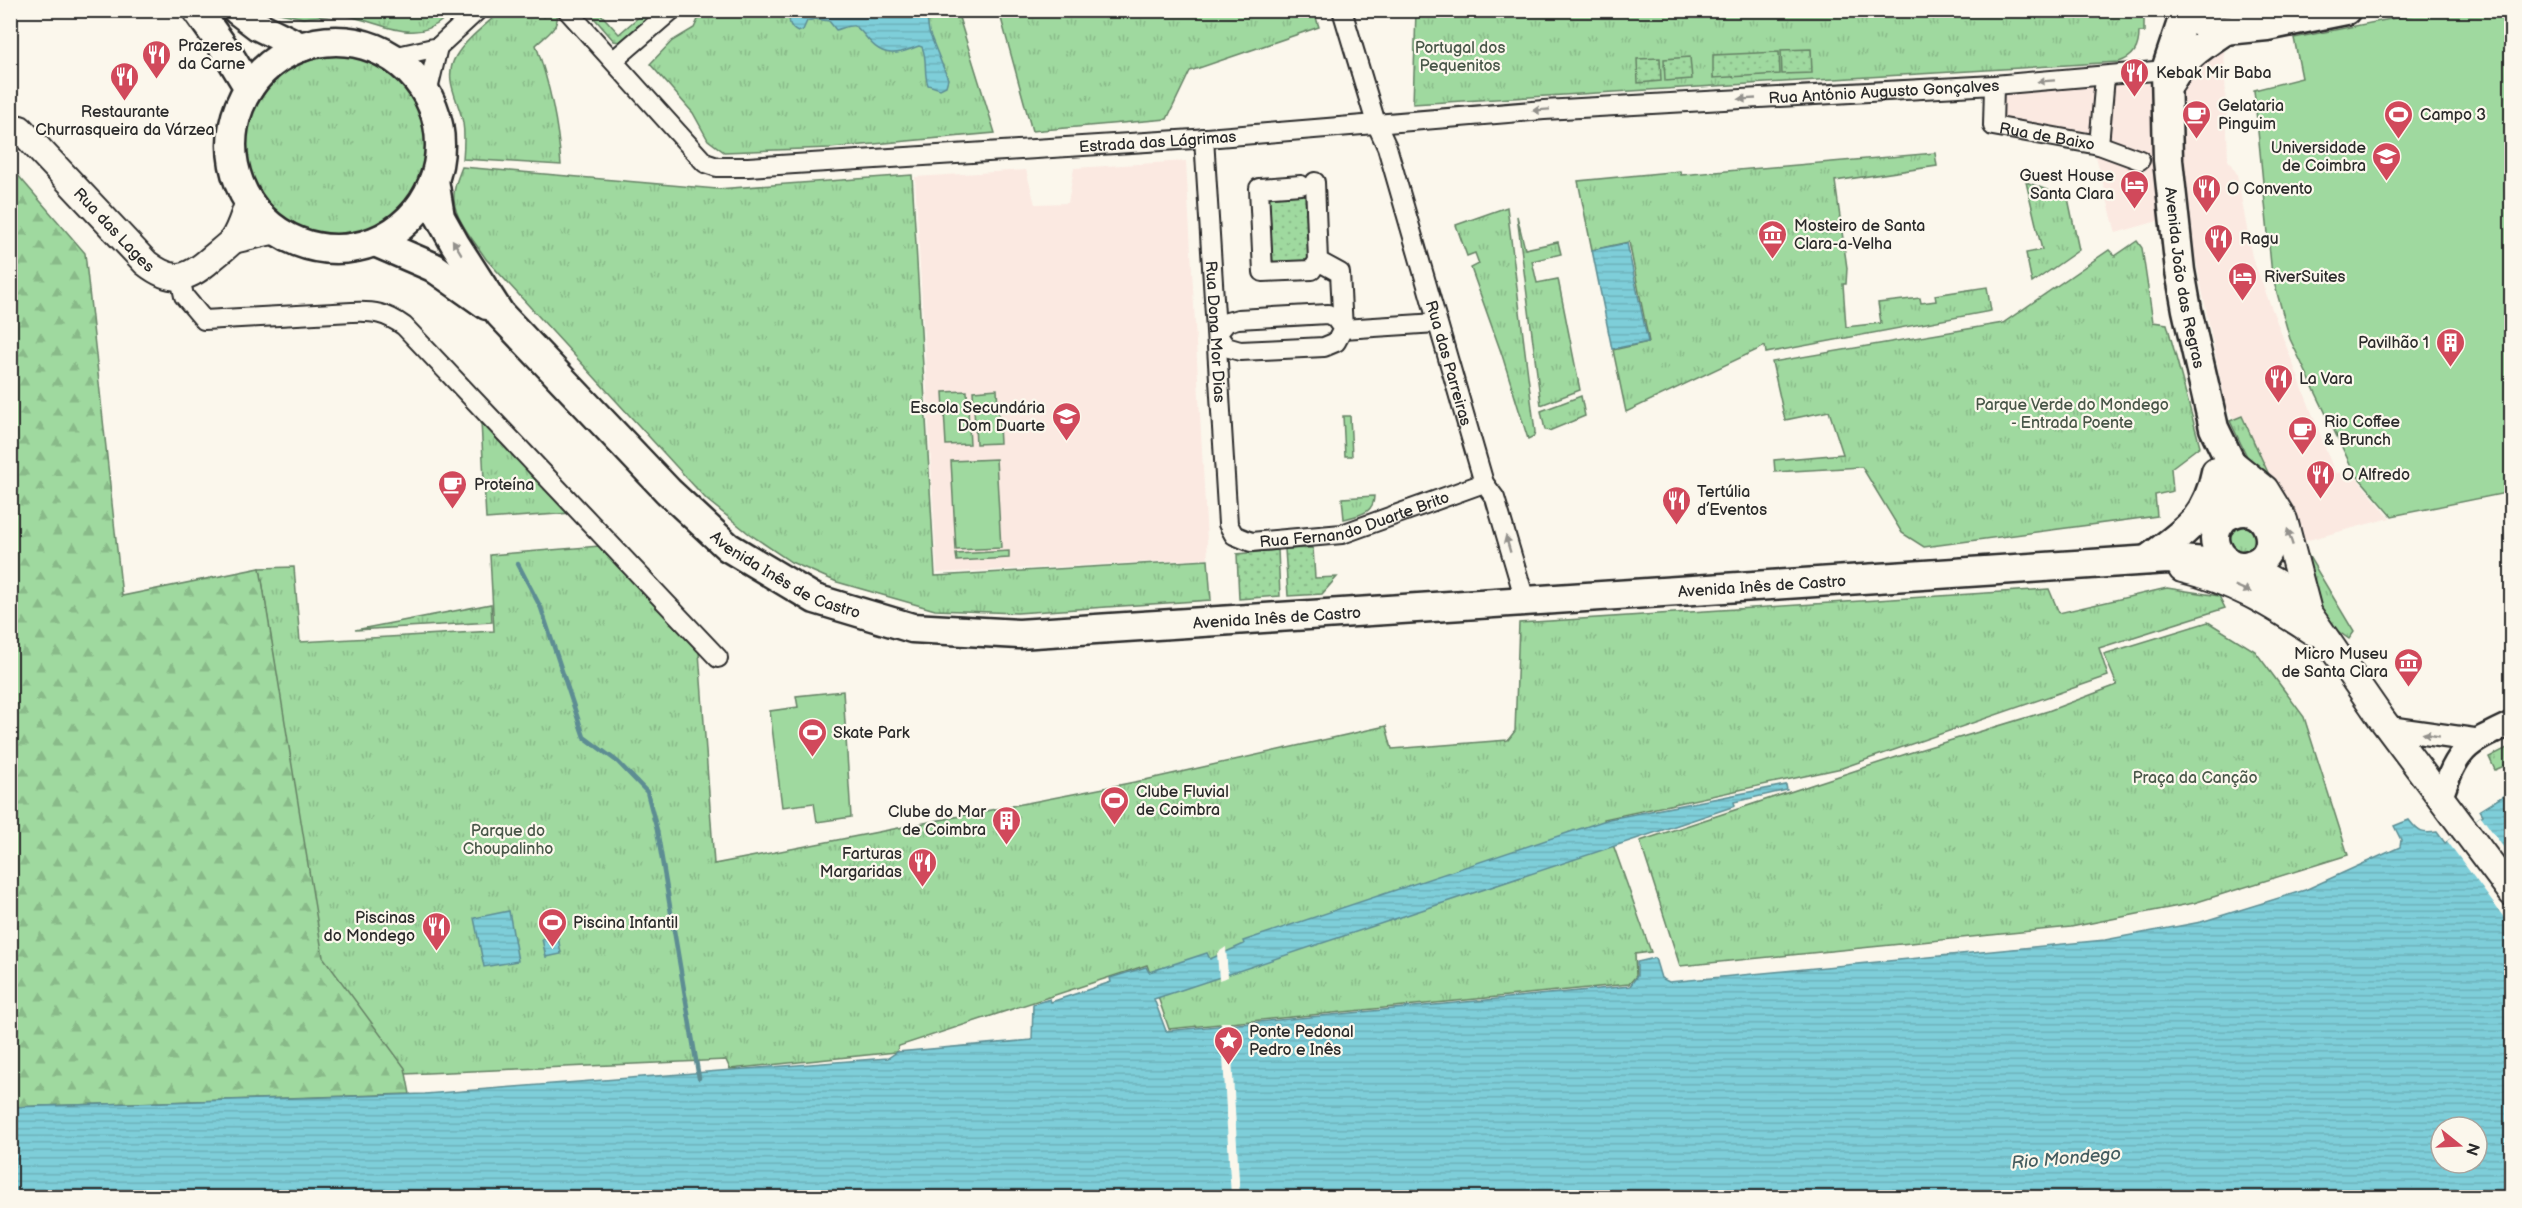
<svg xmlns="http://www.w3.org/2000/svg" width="2522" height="1208" font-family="'Balsamiq Sans',sans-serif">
<defs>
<pattern id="grass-tufts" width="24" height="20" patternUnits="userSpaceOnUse" patternTransform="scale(1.5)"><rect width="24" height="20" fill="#9fd99f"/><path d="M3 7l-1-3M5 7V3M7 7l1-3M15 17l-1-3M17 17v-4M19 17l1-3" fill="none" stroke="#89ba89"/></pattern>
<pattern id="forest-firs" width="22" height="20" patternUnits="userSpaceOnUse" patternTransform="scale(1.5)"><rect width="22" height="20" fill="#9fd99f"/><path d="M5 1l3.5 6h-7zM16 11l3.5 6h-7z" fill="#89ba89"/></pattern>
<pattern id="garden-dots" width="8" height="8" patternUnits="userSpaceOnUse" patternTransform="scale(1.5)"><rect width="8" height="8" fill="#9fd99f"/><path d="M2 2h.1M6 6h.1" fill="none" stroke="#89ba89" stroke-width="1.8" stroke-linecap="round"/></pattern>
<pattern id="water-rules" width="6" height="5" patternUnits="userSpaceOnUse" patternTransform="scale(1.5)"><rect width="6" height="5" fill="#7eced9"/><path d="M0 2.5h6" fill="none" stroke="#6db1ba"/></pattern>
</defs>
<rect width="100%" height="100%" fill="#fbf7ec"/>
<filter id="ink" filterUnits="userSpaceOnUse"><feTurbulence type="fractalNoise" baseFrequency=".0167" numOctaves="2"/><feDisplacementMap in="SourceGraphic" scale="12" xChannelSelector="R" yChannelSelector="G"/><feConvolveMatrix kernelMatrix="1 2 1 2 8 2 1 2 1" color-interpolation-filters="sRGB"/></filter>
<g filter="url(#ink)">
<g fill="#fbe9e1">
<polygon points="2224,45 2228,160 2237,174 2252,257 2335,473 2352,472 2390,518 2301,542 2226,406 2186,213 2116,233 2092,141 1996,124 1995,87 2183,83 2198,60"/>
<polygon points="1186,161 1208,559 937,573 915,177 1026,170 1035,204 1068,203 1074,168"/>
</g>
<g fill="url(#grass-tufts)" stroke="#658265" stroke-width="1.5">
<path d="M502,10L538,11L544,17L551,11L557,14C559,29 545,36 536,45C550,85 558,123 561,165L463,159C464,147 465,135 463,123C459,100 442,79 456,56C466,39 487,24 502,10Z"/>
<path d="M2140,10V15H2144V32H2139C2139,48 2134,57 2119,62L1413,104L1416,11Z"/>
<polygon points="270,11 333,11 333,15 303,18"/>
<path d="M348,11H433L444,19C414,45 383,23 348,16Z"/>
<polygon points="702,11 957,11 995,133 830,148 724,152 708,140 693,113 650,64 672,41 694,28"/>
<polygon points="999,11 1314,11 1319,27 1190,71 1167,119 1032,131"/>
<circle cx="336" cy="145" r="89"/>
<polygon points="1935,153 1937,166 1835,181 1847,268 1846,284 1843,284 1846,327 1881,323 1878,303 1920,298 1921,303 1936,301 1935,295 1987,287 1991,311 1766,353 1765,346 1626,412 1613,350 1649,342 1629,242 1592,250 1578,181 1680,171 1681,175"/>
<path d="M462,167L717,189L912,175L935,576L1208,560L1211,600L1017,613L935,610L837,582L791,562L748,533L707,500L486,259C475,242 455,220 454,200C453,188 458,178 462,167Z"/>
<polygon points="2026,182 2068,198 2079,250 2032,283 2026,253 2042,250"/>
<polygon points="1507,207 1535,432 1534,436 1528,439 1502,355 1471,268 1479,264 1475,253 1467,256 1456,225"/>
<polygon points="1517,216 1525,249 1558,242 1561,254 1532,261 1537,283 1558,279 1580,390 1541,405"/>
<polygon points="2137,241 2142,248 2153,322 2167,324 2200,446 2171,468 2173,491 2155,495 2157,516 1924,547 1902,533 1862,467 1775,472 1774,460 1843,454 1829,411 1785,420 1772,362 2003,323 2109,250 2115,256"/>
<polygon points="1581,396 1585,416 1549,431 1545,430 1541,411"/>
<polygon points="1343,416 1350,416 1352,456 1345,456"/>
<polygon points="2242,416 2299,540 2354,632 2349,639 2335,629 2321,609 2241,444 2230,421"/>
<polygon points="481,421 571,513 486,519"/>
<path d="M1374,496C1374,514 1358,515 1344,519L1342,498Z"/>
<polygon points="2253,523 2260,545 2240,557 2224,535 2227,529"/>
<polygon points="600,546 699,652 714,864 1145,780 1386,726 1392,749 1508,740 1515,731 1519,623 2049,589 2059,613 2167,588 2219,596 2225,608 2099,648 2108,676 1842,768 1604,819 1651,952 1635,954 1636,976 1629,984 1169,1029 1147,965 899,1046 896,1052 730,1069 726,1060 405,1074 322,965 260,568 294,567 300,642 494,631 490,555"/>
<polygon points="491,604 492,622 355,630"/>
<polygon points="2208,622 2255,651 2304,717 2348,855 2194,903 2071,927 1680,966 1640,841 1909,753 2048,711 2117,685 2104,654"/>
<polygon points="2511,746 2511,763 2495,770 2489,757"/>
</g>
<polygon fill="url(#forest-firs)" stroke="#658265" stroke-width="1.5" points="10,166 85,253 122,596 260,568 323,957 405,1068 410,1094 11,1107"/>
<g fill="url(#garden-dots)" stroke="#658265" stroke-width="1.5">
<polygon points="588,11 598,11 619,34 641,15 646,20 620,42 614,41"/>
<polygon points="1811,49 1812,73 1782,74 1781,50"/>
<polygon points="1779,52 1780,74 1713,78 1713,55"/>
<polygon points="1690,57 1692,79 1665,81 1664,59"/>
<polygon points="1660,58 1661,81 1638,83 1637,59"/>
<polygon points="1305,192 1309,264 1273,266 1269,194"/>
<polygon points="1313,548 1315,578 1337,577 1322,594 1288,596 1285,549"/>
<polygon points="1278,550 1280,596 1239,599 1237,554"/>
</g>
<g fill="#9fd99f" stroke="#658265" stroke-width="1.5">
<polygon points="2431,11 2511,11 2511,492 2392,516 2354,472 2290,339 2272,275 2254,90 2302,78 2294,38"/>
<polygon points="997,389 1000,443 976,444 973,391"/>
<polygon points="967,391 970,444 946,445 943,392"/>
<polygon points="996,459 1001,548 956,550 951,461"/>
<polygon points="1009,551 1009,558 957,561 956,554"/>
<polygon points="843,691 851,817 817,822 814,803 782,807 770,711 798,707 796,696"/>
</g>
<g fill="url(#water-rules)" stroke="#5d8d93" stroke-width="1.5" fill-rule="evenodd">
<path d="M792,11H926L929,32L948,79L946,86L940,89L928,85C923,72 928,61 922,47L919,46C909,49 902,54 891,53C871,52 863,28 854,26C849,25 841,29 836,30L829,21L816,19L807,21L803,30L798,32C789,28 787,19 792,11Z"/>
<polygon points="1627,243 1648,342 1612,349 1592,250"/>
<path d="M1786,785L1787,790L1734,802L1735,806L1154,999L1166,1031L1630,986L1637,976V962L1655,958L1661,978L1669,982L2105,940L2201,922L2305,890L2400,847L2401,840L2394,826L2409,820C2419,833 2422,834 2437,832L2445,843L2483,815L2480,810L2511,791V1197L11,1198L10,1107L425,1094L888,1058L897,1052L1032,1040L1033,1004L1050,999L1051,1002L1111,982L1110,978L1146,967L1149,972L1207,953L1210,959L1244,944L1243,941L1609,819ZM2441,1127H2477V1163H2441Z"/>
<polygon points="509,911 518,961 484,967 474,918"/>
<polygon points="558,936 561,954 546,957 542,939"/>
</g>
<g fill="#fbf7ec">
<polygon points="2481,816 2511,858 2511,927 2447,841"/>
<polygon points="1226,947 1228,977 1219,980 1217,953"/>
<polygon points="1221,1022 1230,1022 1240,1197 1231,1197"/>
</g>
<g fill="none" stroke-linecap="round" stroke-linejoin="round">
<polyline stroke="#5d8d93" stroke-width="4.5" points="518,564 541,608 584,737 618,762 647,792 657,830 699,1078"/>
<defs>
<g id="minor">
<path id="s1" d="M567,10L705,163L717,167H748L1194,139L1544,110L1994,85L2166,70"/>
<path id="s2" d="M1342,10L1376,123L1387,147L1484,483L1495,498L1525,600"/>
<polyline points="393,57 438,47 478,10"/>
<polyline points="614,60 672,10"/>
<path id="s3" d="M1994,85L1993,126L2099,145L2140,160"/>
<polyline points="427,94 438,47"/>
<path id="s4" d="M1204,138L1228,524L1234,535L1251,542L1342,534L1484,483"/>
<polyline points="2099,145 2105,77"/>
<polyline points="1315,182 1318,261 1340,273 1343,329"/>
<polyline points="1301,185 1259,188 1263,272 1312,270 1318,261"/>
<path d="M180,278L184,296L204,320L352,312C374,311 386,313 404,326L718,658"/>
<polyline points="1343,329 1335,318 1328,314 1238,319 1227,322 1217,334 1226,347 1240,351 1324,347 1336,342 1343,329 1437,323"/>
</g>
<g id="tertiary">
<polyline points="2389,728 2474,740"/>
<path d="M2441,798C2458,748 2465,745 2512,723"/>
</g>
<g id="secondary">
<path id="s5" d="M10,127L20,129L146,263C173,284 187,280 211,259C218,253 226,247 232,241C240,231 244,214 249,202"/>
<polyline points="233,240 276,230"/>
<polyline points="2234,464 2265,489 2284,520 2308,611"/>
<polyline points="2247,566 2286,588 2309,614 2381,718 2512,893"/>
<path d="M2182,569C2233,581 2270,604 2313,632"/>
</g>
<g id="primary">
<polyline points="197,10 229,55 249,88"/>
<polyline points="237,10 258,26 301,47"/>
<path id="s6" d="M2186,10L2166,70L2168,160L2180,271L2187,310L2214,428L2230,461L2264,520"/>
<path d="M2192,10C2204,35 2235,36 2253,18"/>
<polyline points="2237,29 2267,26 2346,10"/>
<circle cx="336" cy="145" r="104"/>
<path d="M2170,82C2184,57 2200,47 2224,31"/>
<path id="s7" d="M434,180L440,217L455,244L500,314L668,491L728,547L815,599L912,628L1019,634L2168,559L2231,564"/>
<polyline points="375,242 433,267 487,305"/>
<path d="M2224,518C2267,490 2289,556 2249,565C2241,567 2233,566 2227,561C2217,553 2212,540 2217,528C2219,524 2223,520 2224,516C2229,499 2228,478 2230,461"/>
<path d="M2147,560C2184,532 2207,520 2216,472"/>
</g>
</defs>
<use href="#minor" stroke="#2b2b2b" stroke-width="22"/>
<use href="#tertiary" stroke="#2b2b2b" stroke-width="27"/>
<use href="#secondary" stroke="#2b2b2b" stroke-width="30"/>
<use href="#primary" stroke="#2b2b2b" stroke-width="33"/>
<use href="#minor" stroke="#fbf7ec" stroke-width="18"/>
<use href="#tertiary" stroke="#fbf7ec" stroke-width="22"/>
<use href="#secondary" stroke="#fbf7ec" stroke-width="26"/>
<use href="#primary" stroke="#fbf7ec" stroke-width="28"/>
</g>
<defs><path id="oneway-solid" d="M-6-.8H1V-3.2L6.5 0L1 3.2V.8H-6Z" transform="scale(1.5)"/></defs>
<g fill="#93918c">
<use href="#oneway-solid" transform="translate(2046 81) rotate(176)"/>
<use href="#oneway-solid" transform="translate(1747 99) rotate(177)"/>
<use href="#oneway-solid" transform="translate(1541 110) rotate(176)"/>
<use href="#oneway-solid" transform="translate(457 247) rotate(-122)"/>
<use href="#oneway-solid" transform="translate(2290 537) rotate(-108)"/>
<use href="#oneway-solid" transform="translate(1508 544) rotate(-106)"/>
<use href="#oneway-solid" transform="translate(2243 589) rotate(23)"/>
<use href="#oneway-solid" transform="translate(2431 735) rotate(-170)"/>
</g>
</g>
<defs>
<symbol id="restaurant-pin" viewBox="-11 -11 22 30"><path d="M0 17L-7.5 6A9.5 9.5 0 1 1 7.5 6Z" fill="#d1495b" stroke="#fbf7ec"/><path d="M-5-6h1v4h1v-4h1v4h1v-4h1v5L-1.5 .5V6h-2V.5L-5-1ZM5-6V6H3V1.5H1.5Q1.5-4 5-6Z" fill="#fff"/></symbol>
<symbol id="cafe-pin" viewBox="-11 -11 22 30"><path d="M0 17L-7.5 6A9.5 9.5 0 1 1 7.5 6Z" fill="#d1495b" stroke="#fbf7ec"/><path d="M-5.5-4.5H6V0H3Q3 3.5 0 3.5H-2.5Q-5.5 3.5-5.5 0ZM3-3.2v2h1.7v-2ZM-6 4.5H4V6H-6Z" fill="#fff"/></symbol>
<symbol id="stadium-pin" viewBox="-11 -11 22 30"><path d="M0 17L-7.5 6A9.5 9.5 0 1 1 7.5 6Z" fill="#d1495b" stroke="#fbf7ec"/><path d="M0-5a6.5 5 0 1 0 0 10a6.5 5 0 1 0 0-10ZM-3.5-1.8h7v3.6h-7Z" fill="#fff"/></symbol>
<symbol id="university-pin" viewBox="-11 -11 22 30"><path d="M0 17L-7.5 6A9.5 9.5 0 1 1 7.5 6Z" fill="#d1495b" stroke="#fbf7ec"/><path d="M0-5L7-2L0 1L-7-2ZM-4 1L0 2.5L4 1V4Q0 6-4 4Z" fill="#fff"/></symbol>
<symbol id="hotel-pin" viewBox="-11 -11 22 30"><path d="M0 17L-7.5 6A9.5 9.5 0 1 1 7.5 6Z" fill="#d1495b" stroke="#fbf7ec"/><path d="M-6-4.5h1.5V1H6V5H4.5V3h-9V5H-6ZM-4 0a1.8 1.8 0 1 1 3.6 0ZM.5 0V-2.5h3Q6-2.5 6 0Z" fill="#fff"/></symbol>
<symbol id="museum-pin" viewBox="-11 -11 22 30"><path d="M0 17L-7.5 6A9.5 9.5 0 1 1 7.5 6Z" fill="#d1495b" stroke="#fbf7ec"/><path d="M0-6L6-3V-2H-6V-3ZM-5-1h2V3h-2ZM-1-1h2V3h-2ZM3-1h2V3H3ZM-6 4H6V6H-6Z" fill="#fff"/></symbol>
<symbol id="building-pin" viewBox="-11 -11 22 30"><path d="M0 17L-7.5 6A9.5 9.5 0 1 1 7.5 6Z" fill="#d1495b" stroke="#fbf7ec"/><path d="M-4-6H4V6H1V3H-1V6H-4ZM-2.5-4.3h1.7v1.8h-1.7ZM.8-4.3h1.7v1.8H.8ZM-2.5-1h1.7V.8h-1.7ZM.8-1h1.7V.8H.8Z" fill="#fff"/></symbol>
<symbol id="school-pin" viewBox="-11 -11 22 30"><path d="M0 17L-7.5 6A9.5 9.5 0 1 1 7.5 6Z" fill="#d1495b" stroke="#fbf7ec"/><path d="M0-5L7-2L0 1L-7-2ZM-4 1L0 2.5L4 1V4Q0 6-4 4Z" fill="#fff"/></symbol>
<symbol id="sight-pin" viewBox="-11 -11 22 30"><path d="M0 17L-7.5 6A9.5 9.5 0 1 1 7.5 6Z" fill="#d1495b" stroke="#fbf7ec"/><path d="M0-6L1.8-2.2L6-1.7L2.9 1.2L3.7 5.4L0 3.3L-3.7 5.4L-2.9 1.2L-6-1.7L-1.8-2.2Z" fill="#fff"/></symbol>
</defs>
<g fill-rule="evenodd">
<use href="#restaurant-pin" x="140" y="38" width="33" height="45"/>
<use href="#restaurant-pin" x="2118" y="56" width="33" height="45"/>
<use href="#restaurant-pin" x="108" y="60" width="33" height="45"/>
<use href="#cafe-pin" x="2180" y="98" width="33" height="45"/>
<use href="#stadium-pin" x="2382" y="98" width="33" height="45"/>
<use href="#university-pin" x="2370" y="140" width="33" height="45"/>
<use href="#hotel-pin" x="2118" y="168" width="33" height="45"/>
<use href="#restaurant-pin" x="2190" y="172" width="33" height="45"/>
<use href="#museum-pin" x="1756" y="218" width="33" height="45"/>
<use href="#restaurant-pin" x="2202" y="222" width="33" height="45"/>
<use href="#hotel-pin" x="2226" y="260" width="33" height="45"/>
<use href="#building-pin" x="2434" y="326" width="33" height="45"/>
<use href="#restaurant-pin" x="2262" y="362" width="33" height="45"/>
<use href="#school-pin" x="1050" y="400" width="33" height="45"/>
<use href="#cafe-pin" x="2286" y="414" width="33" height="45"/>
<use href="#restaurant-pin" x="2304" y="458" width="33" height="45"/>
<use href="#cafe-pin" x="436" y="468" width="33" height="45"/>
<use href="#restaurant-pin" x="1660" y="484" width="33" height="45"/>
<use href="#museum-pin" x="2392" y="646" width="33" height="45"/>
<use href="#stadium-pin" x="796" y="716" width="33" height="45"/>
<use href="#stadium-pin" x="1098" y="784" width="33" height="45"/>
<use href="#building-pin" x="990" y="804" width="33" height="45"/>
<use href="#restaurant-pin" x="906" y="846" width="33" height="45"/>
<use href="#stadium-pin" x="536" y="906" width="33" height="45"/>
<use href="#restaurant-pin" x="420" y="910" width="33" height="45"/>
<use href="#sight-pin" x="1212" y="1024" width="33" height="45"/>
</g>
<g text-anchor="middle" stroke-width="4.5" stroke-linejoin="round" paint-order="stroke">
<g font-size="16" fill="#2b2b2b" stroke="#fbf7ec" text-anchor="start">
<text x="178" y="51">Prazeres<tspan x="178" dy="18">da Carne</tspan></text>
<text x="2156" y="78">Kebak Mir Baba</text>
<text x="2218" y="111">Gelataria<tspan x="2218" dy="18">Pinguim</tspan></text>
<text x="125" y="117" text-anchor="middle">Restaurante<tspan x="125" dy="18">Churrasqueira da Várzea</tspan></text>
<text x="2420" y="120">Campo 3</text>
<text x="2366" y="153" text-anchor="end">Universidade<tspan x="2366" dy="18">de Coimbra</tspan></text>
<text x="2114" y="181" text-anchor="end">Guest House<tspan x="2114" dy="18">Santa Clara</tspan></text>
<text x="2227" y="194">O Convento</text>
<text x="1794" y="231">Mosteiro de Santa<tspan x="1794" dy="18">Clara-a-Velha</tspan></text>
<text x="2240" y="244">Ragu</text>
<text x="2264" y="282">RiverSuites</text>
<text x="2429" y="348" text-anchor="end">Pavilhão 1</text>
<text x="2299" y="384">La Vara</text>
<text x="1045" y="413" text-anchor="end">Escola Secundária<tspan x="1045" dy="18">Dom Duarte</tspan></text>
<text x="2324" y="427">Rio Coffee<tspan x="2324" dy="18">&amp; Brunch</tspan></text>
<text x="2342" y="480">O Alfredo</text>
<text x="474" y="490">Proteína</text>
<text x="1697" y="497">Tertúlia<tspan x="1697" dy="18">d’Eventos</tspan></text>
<text x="2388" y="659" text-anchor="end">Micro Museu<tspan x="2388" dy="18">de Santa Clara</tspan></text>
<text x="833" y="738">Skate Park</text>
<text x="1136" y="797">Clube Fluvial<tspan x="1136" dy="18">de Coimbra</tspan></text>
<text x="986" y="817" text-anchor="end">Clube do Mar<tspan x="986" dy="18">de Coimbra</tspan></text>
<text x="902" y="859" text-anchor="end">Farturas<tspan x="902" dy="18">Margaridas</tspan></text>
<text x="415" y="923" text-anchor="end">Piscinas<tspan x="415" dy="18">do Mondego</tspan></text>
<text x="573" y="928">Piscina Infantil</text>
<text x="1249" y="1037">Ponte Pedonal<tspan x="1249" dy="18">Pedro e Inês</tspan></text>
</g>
<g font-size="16" fill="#485648" stroke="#fbf7ec">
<text x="1460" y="53">Portugal dos<tspan x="1460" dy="18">Pequenitos</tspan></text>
<text x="2072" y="410">Parque Verde do Mondego<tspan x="2072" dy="18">- Entrada Poente</tspan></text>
<text x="2195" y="783">Praça da Canção</text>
<text x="508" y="836">Parque do<tspan x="508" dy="18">Choupalinho</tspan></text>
</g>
<g font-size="16" fill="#2b2b2b" stroke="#fbf7ec">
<text dy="6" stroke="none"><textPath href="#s1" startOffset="1388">Rua António Augusto Gonçalves</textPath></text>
<text dy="6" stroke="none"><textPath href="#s3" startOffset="96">Rua de Baixo</textPath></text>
<text dy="6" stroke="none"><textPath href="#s1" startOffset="660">Estrada das Lágrimas</textPath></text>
<text dy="6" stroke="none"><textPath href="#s5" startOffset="148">Rua das Lages</textPath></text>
<text dy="6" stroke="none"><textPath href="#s6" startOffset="272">Avenida João das Regras</textPath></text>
<text dy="6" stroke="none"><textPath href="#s4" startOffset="194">Rua Dona Mor Dias</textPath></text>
<text dy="6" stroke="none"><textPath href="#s2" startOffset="369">Rua das Parreiras</textPath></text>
<text dy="6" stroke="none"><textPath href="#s4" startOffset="524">Rua Fernando Duarte Brito</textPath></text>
<text dy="6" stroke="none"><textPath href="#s7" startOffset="542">Avenida Inês de Castro</textPath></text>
<text dy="6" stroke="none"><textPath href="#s7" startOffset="1532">Avenida Inês de Castro</textPath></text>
<text dy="6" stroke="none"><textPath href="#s7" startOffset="1046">Avenida Inês de Castro</textPath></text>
</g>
<g font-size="18" font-style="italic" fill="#445c5f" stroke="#fbf7ec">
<text transform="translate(2066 1158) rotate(-5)" y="6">Rio Mondego</text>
</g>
</g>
<rect width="2522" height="1208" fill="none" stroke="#fbf7ec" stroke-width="36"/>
<rect x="18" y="18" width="2486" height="1172" fill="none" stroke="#2b2b2b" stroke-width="2" filter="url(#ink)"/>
<g transform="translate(2459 1145) rotate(108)"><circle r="28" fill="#fbf7ec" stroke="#a8a59f" stroke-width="1.5"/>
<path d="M0-4.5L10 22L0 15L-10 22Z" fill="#d1495b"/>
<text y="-9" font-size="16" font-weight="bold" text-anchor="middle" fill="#2b2b2b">N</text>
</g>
</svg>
